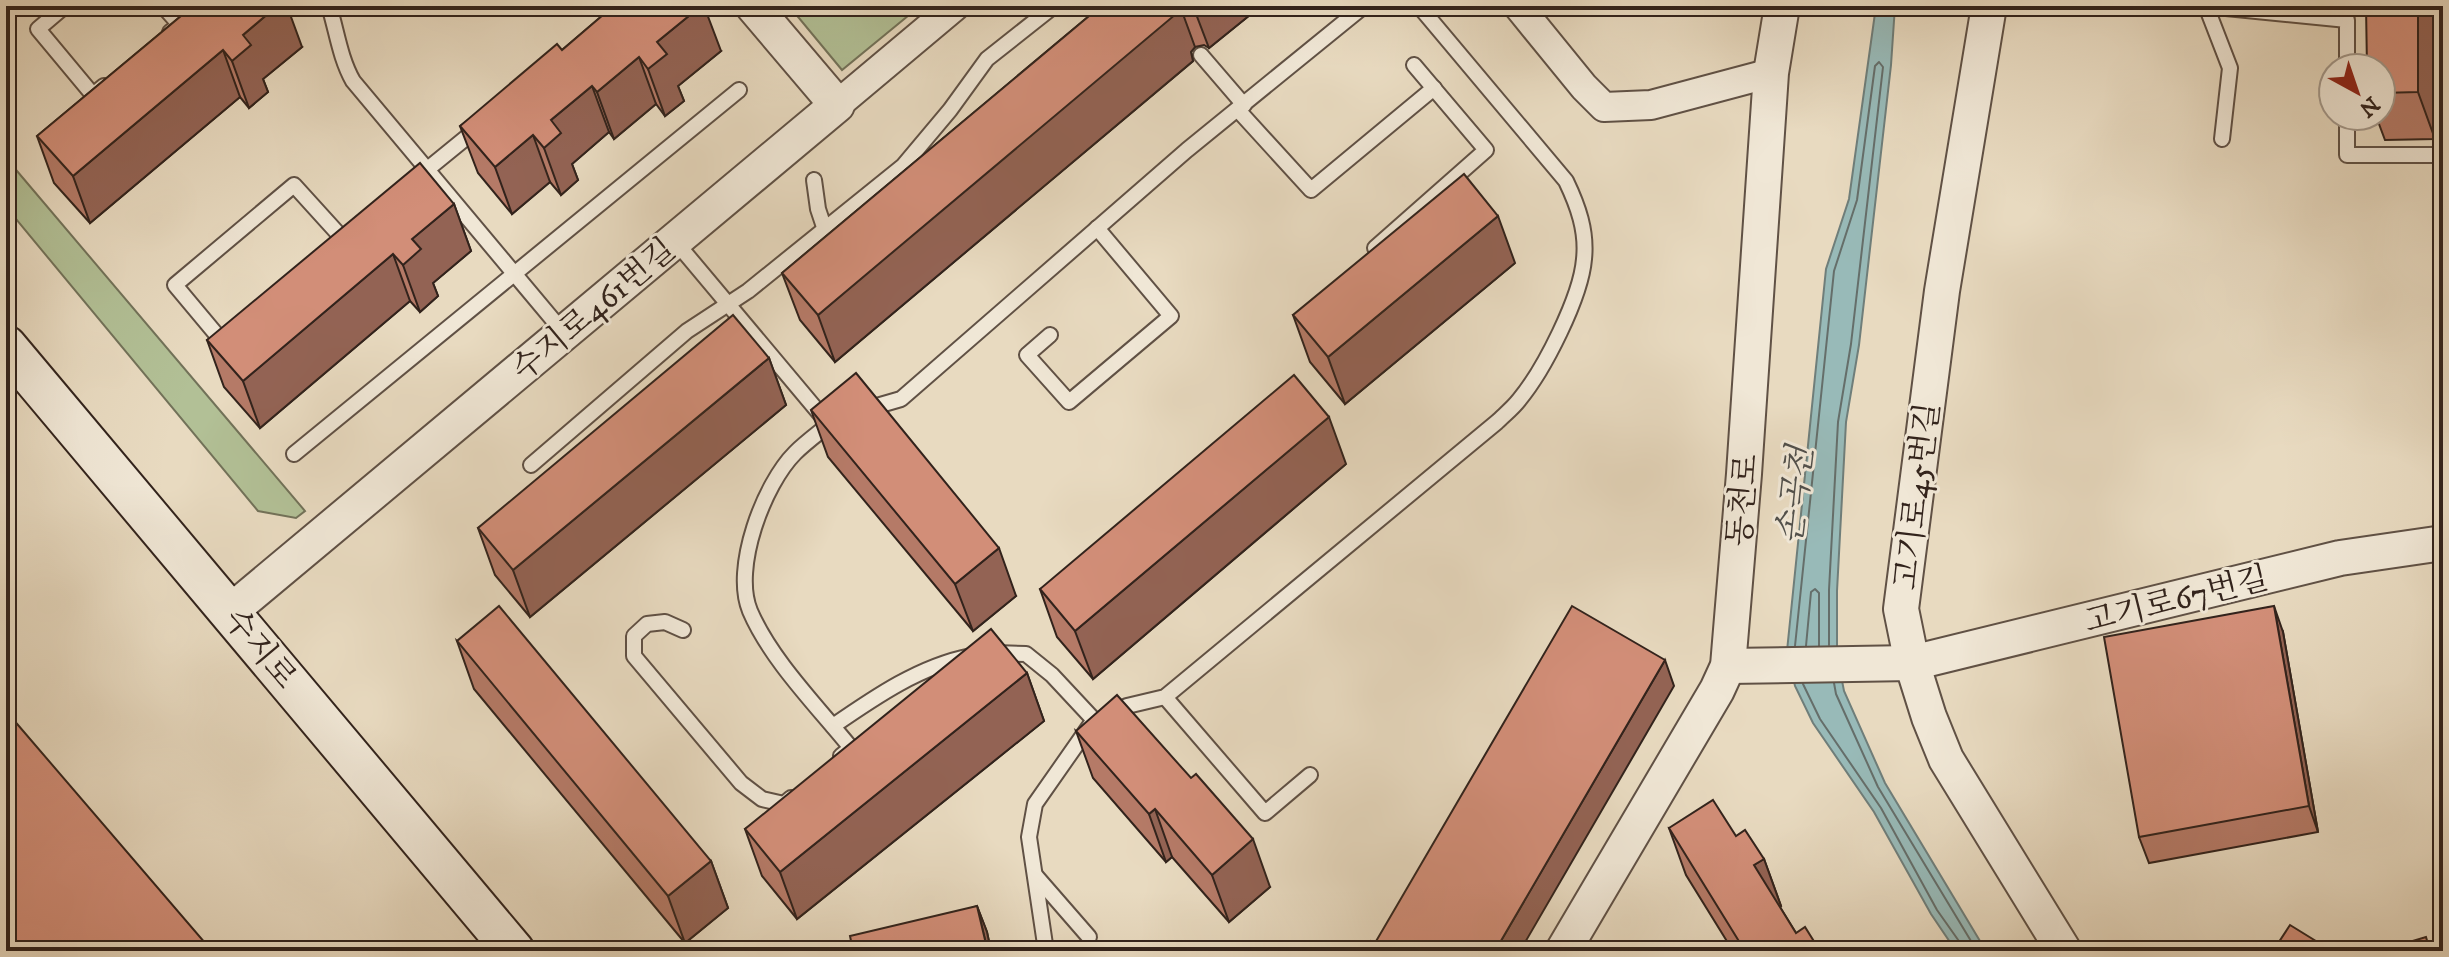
<svg xmlns="http://www.w3.org/2000/svg" width="2449" height="957" font-family="'IM FELL DW Pica','Noto Serif KR',serif">
<rect width="100%" height="100%" fill="#e8dac0"/>
<filter id="stains"><feTurbulence type="fractalNoise" baseFrequency=".0025" numOctaves="4"/><feColorMatrix values="0 0 0 0 .2 0 0 0 0 .09 0 0 0 0 .02 0 0 0 .5 -.17"/></filter>
<radialGradient id="worn" r=".72"><stop offset=".6" stop-color="#630" stop-opacity="0"/><stop offset="1" stop-color="#630" stop-opacity=".3"/></radialGradient>
<g fill="#b2c096" stroke="#727259" stroke-width="2">
<polygon points="789,6 920,6 842,70"/>
<polygon points="6,158 305,511 296,518 258,511 6,207"/>
</g>
<polygon fill="#98bab8" stroke="#6f7e7a" stroke-width="2" points="1876,6 1895,6 1891,65 1859,345 1846,422 1837,591 1837,655 1844,691 1885,783 1986,951 1956,951 1931,914 1874,812 1813,723 1795,686 1787,651 1826,269 1849,199"/>
<g fill="none" stroke-linecap="round" stroke-linejoin="round">
<g stroke="#656e6a" stroke-width="2">
<polyline points="1795,646 1834,271 1857,200 1875,66 1879,62 1883,67 1851,344 1838,422 1829,590 1829,645"/>
<polyline points="1806,646 1811,592 1815,589 1819,593 1819,646"/>
<polyline points="1834,683 1836,694 1878,787 1977,951"/>
<polyline points="1803,684 1820,719 1881,808 1937,910 1961,944 1962,951"/>
</g>
<defs>
<g id="service">
<polyline points="65,6 38,29 93,95 104,86"/>
<polyline points="163,6 180,25 170,32"/>
<path d="M329,6C337,32 340,58 353,81L564,333"/>
<polyline points="2206,6 2347,20 2347,68"/>
<polyline points="2206,6 2230,68 2222,139"/>
<polyline points="1201,55 1244,105"/>
<polyline points="1238,110 1311,190 1434,88"/>
<polyline points="2347,116 2347,155 2443,155"/>
<polyline points="814,180 818,209 825,230"/>
<polyline points="413,181 478,128"/>
<polyline points="675,241 826,421"/>
<polyline points="1375,248 1486,150 1414,65"/>
<polyline points="228,334 221,340 175,285 294,185 343,239"/>
<polyline points="1050,335 1027,355 1069,402 1171,316 1097,228"/>
<polyline points="863,410 901,399 1187,150 1364,6"/>
<path d="M832,422C820,432 806,442 795,453C764,484 732,568 750,611C771,660 817,706 851,748L841,756"/>
<polyline points="294,454 739,90"/>
<polyline points="531,465 687,331 748,291 903,166 950,110 987,59 1054,6"/>
<polyline points="683,630 665,622 647,624 634,636 634,656 741,783 762,799 784,804 791,798"/>
<polyline points="995,653 1026,654 1052,675 1094,720"/>
<polyline points="1165,697 1265,813 1310,775"/>
<path d="M1112,713L1127,706L1165,697L1497,422C1504,415 1513,408 1519,400C1544,370 1581,297 1584,259C1587,231 1578,206 1566,181L1419,6"/>
<path d="M833,726C875,697 920,666 971,656"/>
<polyline points="1035,875 1089,937"/>
<polyline points="1046,951 1029,837 1035,804 1091,724"/>
</g>
<g id="minor">
<polyline points="1518,6 1584,87 1604,107 1651,105 1771,73"/>
<polyline points="837,105 955,6"/>
</g>
<g id="tertiary">
<polyline points="1989,6 1942,291 1901,609 1912,663 1929,717 1946,759 2064,951"/>
<polyline points="230,612 837,105 753,6"/>
<polyline points="1728,666 1912,663 2340,558 2443,543"/>
<polyline points="1563,951 1717,690 1728,666 1744,474 1771,73 1782,6"/>
</g>
<polyline id="secondary" points="6,346 514,951"/>
</defs>
<use href="#service" stroke="#605145" stroke-width="18"/>
<use href="#minor" stroke="#605145" stroke-width="32"/>
<use href="#tertiary" stroke="#605145" stroke-width="38"/>
<use href="#secondary" stroke="#32231c" stroke-width="44"/>
<use href="#service" stroke="#f0e7d6" stroke-width="14"/>
<use href="#minor" stroke="#f0e7d6" stroke-width="28"/>
<use href="#tertiary" stroke="#f0e7d6" stroke-width="34"/>
<use href="#secondary" stroke="#f0e7d6" stroke-width="40"/>
</g>
<g fill="#b57a67" stroke="#32231c" stroke-width="2">
<polygon points="193,6 302,47 263,79 268,92 249,108 240,97 90,223 54,183 37,136"/>
<polygon points="598,6 721,51 678,86 684,101 665,116 656,104 614,139 609,132 572,164 578,180 561,195 550,182 512,214 478,173 460,126 562,50 602,16"/>
<polygon points="1101,6 1261,6 1209,48 1204,45 1195,47 1191,52 1193,61 835,362 800,320 782,273"/>
<polygon points="2366,6 2434,6 2435,139 2385,140 2376,116 2381,116 2381,68"/>
<polygon points="454,204 471,251 433,283 438,296 420,312 410,301 260,428 224,387 207,340"/>
<polygon points="1515,263 1345,404 1310,362 1293,315"/>
<polygon points="769,358 786,405 530,617 495,575 478,528"/>
<polygon points="811,410 1016,596 973,631 828,457"/>
<polygon points="1346,464 1093,679 1057,637 1040,589"/>
<polygon points="2283,632 2318,832 2149,863 2139,837"/>
<polygon points="457,641 711,861 728,908 685,943 474,689"/>
<polygon points="1027,673 1044,721 797,919 762,876 745,829"/>
<polygon points="1076,731 1270,887 1229,922 1172,857 1166,862 1093,778"/>
<polygon points="1669,828 1736,836 1764,859 1781,906 1780,907 1796,933 1820,951 1733,951 1686,875"/>
<polygon points="977,906 987,932 991,951 853,951"/>
</g>
<g fill="#936354" stroke="#32231c" stroke-width="2">
<polygon points="277,6 287,6 302,47 263,79 268,92 249,108 232,61 243,35"/>
<polygon points="701,6 704,6 721,51 678,86 684,101 665,116 648,69 657,42"/>
<polygon points="1174,6 1180,6 1195,47 1191,52 1193,61 835,362 818,315"/>
<polygon points="1193,6 1261,6 1209,48"/>
<polygon points="2418,6 2434,6 2435,139 2418,92"/>
<polygon points="223,50 240,97 90,223 73,176"/>
<polygon points="639,57 656,104 614,139 597,92"/>
<polygon points="592,86 609,132 572,164 578,180 561,195 544,148 551,120"/>
<polygon points="533,135 550,182 512,214 495,167"/>
<polygon points="454,204 471,251 433,283 438,296 420,312 403,265 412,239"/>
<polygon points="1498,216 1515,263 1345,404 1328,357"/>
<polygon points="393,254 410,301 260,428 243,381"/>
<polygon points="769,358 786,405 530,617 513,570"/>
<polygon points="1329,417 1346,464 1093,679 1075,631"/>
<polygon points="999,548 1016,596 973,631 955,584"/>
<polygon points="2274,606 2283,632 2318,832 2309,806"/>
<polygon points="1665,660 1674,686 1520,951 1495,951"/>
<polygon points="1027,673 1044,721 797,919 780,872"/>
<polygon points="1155,809 1172,857 1166,862 1149,814"/>
<polygon points="1253,839 1270,887 1229,922 1212,875"/>
<polygon points="1764,859 1781,906 1771,912 1754,865"/>
<polygon points="711,861 728,908 685,943 668,896"/>
<polygon points="977,906 987,932 991,951 988,951 986,944"/>
</g>
<g fill="#d28e78" stroke="#32231c" stroke-width="2">
<polygon points="193,6 277,6 243,35 251,45 232,61 223,50 73,176 37,136"/>
<polygon points="598,6 701,6 657,42 667,54 648,69 639,57 597,92 592,86 551,120 561,133 544,148 533,135 495,167 460,126 557,44 562,50 604,14"/>
<polygon points="1101,6 1174,6 1176,14 818,315 782,273"/>
<polygon points="2366,6 2418,6 2418,92 2381,93 2381,68 2367,68"/>
<polygon points="420,163 454,204 412,239 421,249 403,265 393,254 243,381 207,340"/>
<polygon points="1464,174 1498,216 1328,357 1293,315"/>
<polygon points="733,315 769,358 513,570 478,528"/>
<polygon points="856,373 999,548 955,584 811,410"/>
<polygon points="1294,375 1329,417 1075,631 1040,589"/>
<polygon points="499,606 711,861 668,896 457,641"/>
<polygon points="1572,606 1665,660 1495,951 1364,951 1371,941 1375,943"/>
<polygon points="2274,606 2309,806 2139,837 2104,637"/>
<polygon points="991,629 1027,673 780,872 745,829"/>
<polygon points="1117,695 1191,778 1196,774 1253,839 1212,875 1155,809 1149,814 1076,731"/>
<polygon points="6,711 212,951 6,951"/>
<polygon points="1713,800 1736,836 1745,830 1764,859 1754,865 1796,933 1805,927 1820,951 1745,951 1669,828"/>
<polygon points="977,906 986,944 954,951 853,951 850,936"/>
<polygon points="2290,925 2332,951 2273,951"/>
<polygon points="2426,937 2430,951 2379,951"/>
</g>
<g text-anchor="middle" stroke-width="6" stroke-linejoin="round" paint-order="stroke">
<g font-size="32" fill="#32231c" stroke="#f0e7d6">
<text transform="translate(593 309) rotate(-40)" y="11">수지로461번길</text>
<text transform="translate(1916 496) rotate(-83)" y="11">고기로45번길</text>
<text transform="translate(1742 500) rotate(-85)" y="11">동천로</text>
<text transform="translate(2176 599) rotate(-14)" y="11">고기로67번길</text>
<text transform="translate(261 648) rotate(50)" y="11">수지로</text>
</g>
<g font-size="34" font-style="italic" fill="#51504b" stroke="#f0e7d6">
<text transform="translate(1794 495) rotate(-83)" y="12">손곡천</text>
</g>
</g>
<rect width="2449" height="957" fill="none" stroke="#e8dac0" stroke-width="32"/>
<rect x="8" y="8" width="2433" height="941" fill="none" stroke="#32231c" stroke-width="4"/>
<rect x="16" y="16" width="2417" height="925" fill="none" stroke="#32231c" stroke-width="2"/>
<g transform="translate(2357 92) rotate(140)"><circle r="38" fill="#f0e7d6" stroke="#a4998c" stroke-width="2"/>
<path d="M0-6L14 30L0 20L-14 30Z" fill="#8f2418"/>
<text y="-12" font-size="22" font-weight="bold" text-anchor="middle" fill="#32231c">N</text>
</g>
<rect width="100%" height="100%" filter="url(#stains)"/>
<rect width="100%" height="100%" fill="url(#worn)"/>
</svg>
